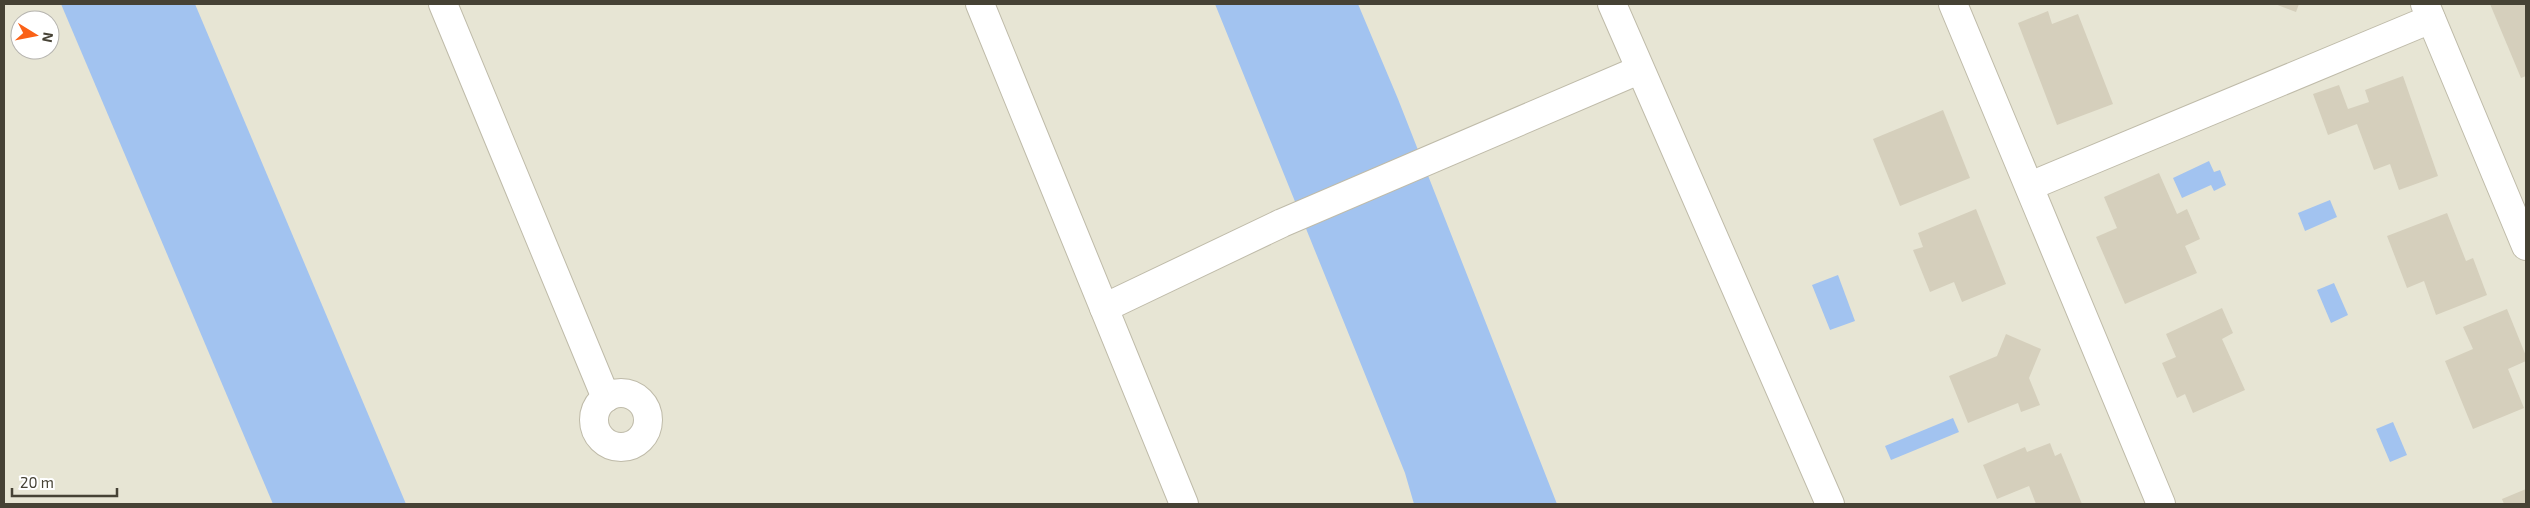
<svg xmlns="http://www.w3.org/2000/svg" width="2530" height="508" font-family="'Exo 2',sans-serif">
<rect width="100%" height="100%" fill="#f3f2e6"/>
<path fill="#e7e5d4" fill-rule="evenodd" d="M4,4H2526V504H4ZM20,20H50V50H20Z"/>
<g fill="#a2c3f0">
<polygon points="61,4 195,4 406,504 273,504"/>
<polygon points="1215,4 1358,4 1398,99 1557,504 1414,504 1405,473"/>
<polygon points="2209,161 2214,172 2220,170 2226,185 2214,191 2211,185 2182,198 2173,178"/>
<polygon points="2330,200 2337,217 2305,231 2298,213"/>
<polygon points="1838,275 1855,321 1830,330 1812,285"/>
<polygon points="2334,283 2348,315 2331,323 2317,290"/>
<polygon points="1953,418 1959,432 1891,460 1885,446"/>
<polygon points="2393,422 2407,455 2390,462 2376,429"/>
</g>
<g fill="#d5cfbc">
<polygon points="2275,4 2299,4 2296,12"/>
<polygon points="2490,4 2526,4 2526,76 2521,78"/>
<polygon points="2048,11 2052,24 2078,14 2113,104 2057,125 2018,23"/>
<polygon points="2403,76 2438,176 2399,190 2390,164 2374,170 2357,124 2328,135 2313,94 2339,85 2348,109 2369,102 2365,90"/>
<polygon points="1943,110 1970,178 1900,206 1873,139"/>
<polygon points="2159,173 2177,214 2187,209 2200,239 2185,246 2197,273 2125,304 2096,237 2117,228 2104,197"/>
<polygon points="1976,209 2006,284 1962,302 1954,282 1930,292 1913,250 1923,247 1918,233"/>
<polygon points="2447,213 2466,261 2473,258 2487,295 2436,315 2424,281 2407,288 2387,236"/>
<polygon points="2222,308 2233,333 2222,339 2245,390 2193,413 2185,394 2177,398 2162,363 2176,357 2166,334"/>
<polygon points="2507,309 2526,356 2526,361 2508,369 2524,408 2473,429 2445,361 2473,349 2463,327"/>
<polygon points="2006,334 2041,349 2029,378 2040,405 2021,412 2018,403 1968,423 1949,376 1997,356"/>
<polygon points="2050,443 2055,456 2061,453 2082,504 2036,504 2029,486 1997,499 1983,465 2025,447 2027,452"/>
<polygon points="2526,489 2526,504 2504,504 2502,499"/>
</g>
<g fill="none" stroke-linecap="round" stroke-linejoin="round">
<defs>
<g id="minor">
<polyline points="443,4 606,398"/>
<polyline points="980,4 1184,504"/>
<polyline points="1612,4 1830,504"/>
<polyline points="1953,4 2161,504"/>
<polyline points="2425,4 2526,246"/>
<polyline points="2030,186 2431,19"/>
<polyline points="1104,308 1282,223 1639,70"/>
<circle cx="621" cy="420" r="27"/>
</g>
</defs>
<use href="#minor" stroke="#bfbba9" stroke-width="30"/>
<use href="#minor" stroke="#fff" stroke-width="28"/>
</g>
<rect width="2530" height="508" fill="none" stroke="#464235" stroke-width="10"/>
<g transform="translate(35 35) rotate(100)"><circle r="24" fill="#ffffff" stroke="#b5b3ae"/>
<path d="M0-4L9 19L0 12L-9 19Z" fill="#fa6117"/>
<text y="-8" font-size="14" font-weight="bold" text-anchor="middle" fill="#464235">N</text>
</g>
<path d="M12 488v8h105v-8" fill="none" stroke="#464235" stroke-width="2.5"/>
<text x="20" y="488" font-size="15" fill="#464235" stroke="#ffffff" stroke-width="4" paint-order="stroke">20 m</text>
</svg>
